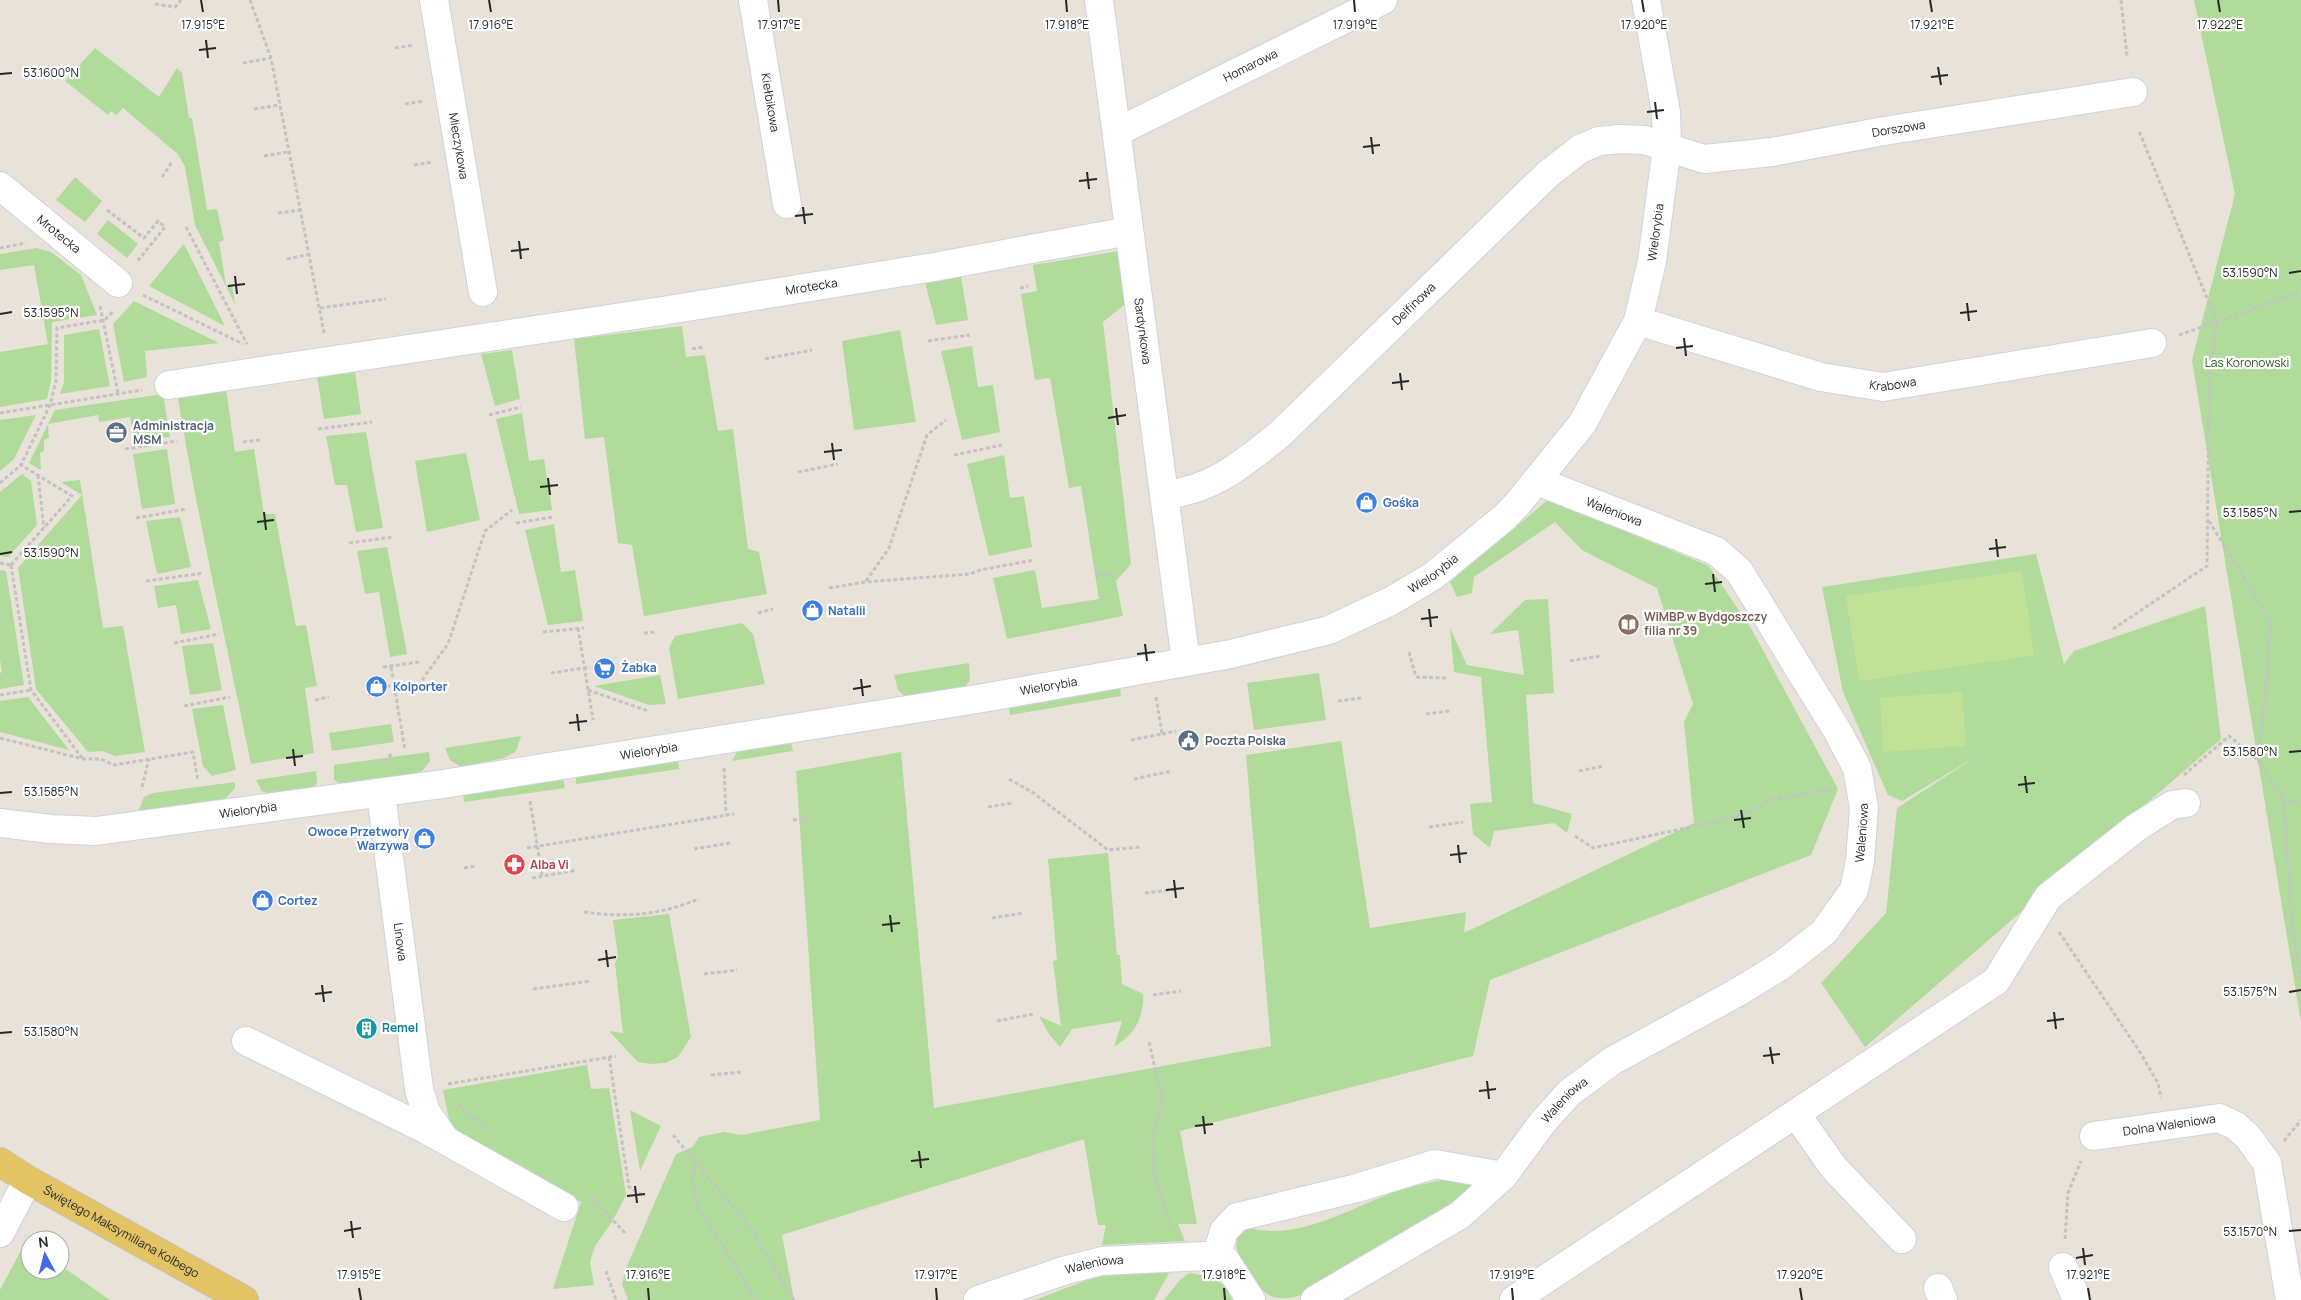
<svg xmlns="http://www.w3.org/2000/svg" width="2301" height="1300" font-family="Manrope,sans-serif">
<rect width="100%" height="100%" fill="#e8e2d9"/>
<g fill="#b1db9a">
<polygon points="2194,0 2301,0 2301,1022 2192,360 2235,194"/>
<polygon points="95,48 159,97 177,68 182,73 189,118 192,118 207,210 217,209 224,240 219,242 226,285 232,285 235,304 195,225 185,167 178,154 123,108 116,115 111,111 108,115 65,81"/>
<polygon points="75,177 102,201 85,222 56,200"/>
<polygon points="108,220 138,244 127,258 97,234"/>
<polygon points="184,244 225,326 149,286"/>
<polygon points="37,248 51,252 81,275 97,315 52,322 51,380 47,399 0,407 0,352 48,344 34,265 0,270 0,254"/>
<polygon points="1119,251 1128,302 1103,322 1131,564 1116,581 1123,616 1007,639 993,578 1035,570 1042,608 1099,599 1081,486 1069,488 1050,378 1035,380 1021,294 1037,291 1033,265"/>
<polygon points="961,276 968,320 936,325 925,282"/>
<polygon points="134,301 219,343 145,351 147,377 124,382 113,324"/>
<polygon points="682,326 686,357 705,355 718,431 733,429 748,549 759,552 767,594 644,616 632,545 618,543 604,437 585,439 574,339"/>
<polygon points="99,329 110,386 60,394 64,383 64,335"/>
<polygon points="900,330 916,422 854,430 842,341"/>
<polygon points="972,346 978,387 993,385 1000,432 962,440 941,351"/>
<polygon points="512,350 520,399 495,406 481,354"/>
<polygon points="355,371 361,414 324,419 317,377"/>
<path d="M225,382L235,452L254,449L264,514H275L296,626L306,625L317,686L305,688L314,753L251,764C226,640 197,517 177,392Z"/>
<polygon points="163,394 170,437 134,441 130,417 99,422 98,415 48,424 49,438 44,440 44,451 40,453 41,470 29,463 55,410"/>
<polygon points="522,413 529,461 544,459 552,510 519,514 496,419"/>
<polygon points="36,415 14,459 0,471 0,420"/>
<polygon points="366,432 383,528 356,532 347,485 335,485 326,436"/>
<polygon points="167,449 175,504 142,509 133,454"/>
<polygon points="466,453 480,520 427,532 415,461"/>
<polygon points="1004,455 1010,498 1024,496 1032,547 989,556 967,464"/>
<polygon points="22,474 31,481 37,525 8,557 0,556 0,492"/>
<polygon points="80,480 103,628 123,626 145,752 115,756 103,751 88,752 36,689 18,568 82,495 61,482"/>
<polygon points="1549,499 1709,566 1752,630 1838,789 1811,855 1490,980 1473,1056 1180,1131 1197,1224 1178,1224 1185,1241 1102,1245 1106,1225 1098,1225 1084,1139 782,1235 794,1300 628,1300 622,1284 627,1266 676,1154 693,1147 699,1137 724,1132 741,1135 820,1120 796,771 901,752 934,1108 1271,1046 1246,755 1341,741 1370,928 1466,912 1464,933 1694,823 1684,722 1693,704 1657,588 1582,550 1555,522 1474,577 1472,593 1457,597 1450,582"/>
<polygon points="180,517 191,567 157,574 146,521"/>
<polygon points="554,524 561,572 575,570 583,621 548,625 525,530"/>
<polygon points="387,547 407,654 390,657 379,592 365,594 357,551"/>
<polygon points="2036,554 2064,664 2074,651 2205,606 2221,739 1865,1047 1821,983 1886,913 1897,808 1977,756 1902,801 1888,795 1843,692 1822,587"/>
<polygon points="0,570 6,571 24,685 0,689 0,673 2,672 0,660"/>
<polygon points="198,580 211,629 181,634 176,605 158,608 154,586"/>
<polygon points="1548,599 1554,693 1526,695 1533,803 1572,814 1567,833 1554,823 1494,831 1490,848 1473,834 1470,804 1492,802 1481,677 1454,672 1450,628 1467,665 1524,675 1518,630 1490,634 1525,600"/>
<polygon points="742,623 753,634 765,684 678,699 669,648 675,636"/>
<polygon points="213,643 222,690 190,695 182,646"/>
<polygon points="969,663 970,680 963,691 908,700 898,690 894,675"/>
<polygon points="1319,673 1326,720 1254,730 1247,683"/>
<polygon points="660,675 666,704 649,705 594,686"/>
<polygon points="1120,687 1121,696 1010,715 1009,708 1014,699"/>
<polygon points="28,697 69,750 0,732 0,701"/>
<polygon points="223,705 236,770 212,776 203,766 192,709"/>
<polygon points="391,724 394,742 332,751 329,733"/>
<polygon points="521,736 516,751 504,758 461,767 450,760 445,748"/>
<polygon points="791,742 793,751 732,761 741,744"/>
<polygon points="429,752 430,761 422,771 409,776 344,786 334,780 334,765"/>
<polygon points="678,760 679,769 576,784 576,774"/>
<polygon points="316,771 317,783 312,791 273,795 262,791 256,780"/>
<polygon points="553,772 563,779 565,788 464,802 463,792"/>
<polygon points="235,782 235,788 226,798 215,804 138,812 144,797 153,793"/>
<path d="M1108,853L1117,955H1120L1122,984L1143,994C1144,1018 1135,1034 1114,1047L1122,1021L1072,1029L1060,1047L1049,1034L1039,1016L1061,1026L1053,961L1057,960L1048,859Z"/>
<polygon points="669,914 691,1037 678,1057 665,1063 651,1064 638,1062 609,1031 623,1033 615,963 618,957 613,920"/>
<polygon points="587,1065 591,1089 609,1088 626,1195 612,1222 595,1246 590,1262 594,1285 553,1289 581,1202 458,1139 450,1124 443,1090"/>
<polygon points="630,1110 661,1126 640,1171"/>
<path d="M1450,1179L1471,1184V1188L1467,1193L1305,1294C1296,1297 1283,1300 1273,1297C1256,1290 1230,1254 1238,1236L1249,1228C1300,1241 1350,1208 1397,1191C1414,1185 1432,1182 1450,1179Z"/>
<polygon points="26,1241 30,1244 30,1270 60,1270 60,1265 110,1300 0,1300 0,1290"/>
<polygon points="1118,1273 1169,1273 1154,1300 1035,1300 1100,1275"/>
<path d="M1189,1273C1210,1276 1224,1279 1232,1300H1164L1179,1281Z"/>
</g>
<g fill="#c3e196">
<polygon points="2022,571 2034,655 1859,681 1846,596"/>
<polygon points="1962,692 1966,746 1883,752 1880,698"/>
</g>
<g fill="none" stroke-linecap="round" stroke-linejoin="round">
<defs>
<g id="minor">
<path id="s1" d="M434,0L483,292"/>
<path id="s2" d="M753,0L787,204"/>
<path id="s3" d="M1099,0L1186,662"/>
<path id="s4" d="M1117,132L1383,0"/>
<path id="s5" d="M0,186L118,283"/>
<path id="s6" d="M1638,321L1821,377L1883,387L2152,343"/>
<path id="s7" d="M169,385L662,311L934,267L1129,231"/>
<path id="s8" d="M1165,495C1215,489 1242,464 1280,434L1548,174L1580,149L1599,141L1620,139L1644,140L1704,159L1772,152L1884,131L2133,92"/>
<path id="s9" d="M381,794L419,1089L426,1112L444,1138"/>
<path id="s10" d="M0,823L50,829L96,831L443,784L983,698L1231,654L1329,630L1391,601L1433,576L1505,517L1519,502L1582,424L1638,321L1652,261L1667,147L1666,112L1646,0"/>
<polyline points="246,1041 427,1130 564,1207"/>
<polyline points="1796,1114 1834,1168 1902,1239"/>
<path id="s11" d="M2094,1136L2219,1118L2236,1126L2248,1137L2267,1163L2290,1300"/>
<polyline points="0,1233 28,1180"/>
<polyline points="1216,1258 1224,1231 1237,1217 1357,1188 1435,1164 1503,1176"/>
<polyline points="2063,1267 2077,1300"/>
<polyline points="1938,1288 1943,1300"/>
<path id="s12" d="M978,1300L1066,1270L1102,1261L1205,1256L1225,1260L1251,1300"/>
<path id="s13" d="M1315,1300L1460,1215L1503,1176L1543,1122L1569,1093L1612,1061L1738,992L1782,965L1824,932L1854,890L1860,861L1864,808L1857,768L1838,732L1739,571L1716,551L1537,481"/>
<polyline points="1514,1300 1996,981 2048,897 2137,827 2172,805 2186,803"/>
</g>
<g id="major">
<path id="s14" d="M0,1162L28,1180L244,1300"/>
</g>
</defs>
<use href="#minor" stroke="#cfd2df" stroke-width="30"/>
<use href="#major" stroke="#c3c3c3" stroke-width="30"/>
<g stroke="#c3c3c3" stroke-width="3" stroke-dasharray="4 2.5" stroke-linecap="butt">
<polyline points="250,0 271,58 324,333"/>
<polyline points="2121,0 2127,56"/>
<polyline points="155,4 175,7 181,0"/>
<polyline points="395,48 414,45"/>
<polyline points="243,63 271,58"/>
<polyline points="405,104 424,101"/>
<polyline points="254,109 280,105"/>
<polyline points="264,156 288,152"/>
<polyline points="414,165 433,162"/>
<polyline points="162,177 172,162"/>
<polyline points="107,210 144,238 158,221 165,227 136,263"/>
<polyline points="278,213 301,210"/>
<polyline points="186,227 247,344"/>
<polyline points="0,248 26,243"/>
<polyline points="287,259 310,254"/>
<polyline points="1020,288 1028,286"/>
<polyline points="143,295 243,344"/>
<polyline points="100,306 118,393"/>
<polyline points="320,308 386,299"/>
<polyline points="2179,335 2301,292"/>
<polyline points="928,341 970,335"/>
<polyline points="692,349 704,347"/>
<polyline points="765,359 812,350"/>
<polyline points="0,413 142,390"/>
<polyline points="489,415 521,407"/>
<polyline points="318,429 372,422"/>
<polyline points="243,442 260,440"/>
<polyline points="125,449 177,441"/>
<polyline points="954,455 1002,445"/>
<polyline points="798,472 838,464"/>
<polyline points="38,475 44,528"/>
<polyline points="0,483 21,465 50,405 56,381 57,328 105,320 114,310"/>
<polyline points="136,518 187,509"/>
<polyline points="2209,521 2270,621 2268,669 2258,760"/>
<polyline points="516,523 553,517"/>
<polyline points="349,543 393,537"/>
<polyline points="0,563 11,565"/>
<polyline points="11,565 31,690 83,759"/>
<polyline points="11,565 72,496 21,465"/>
<polyline points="1096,576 1115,574"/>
<polyline points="146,581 204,573"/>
<polyline points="866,581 889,548 927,435 946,420"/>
<polyline points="829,588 865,582 970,574 980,570 1034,560"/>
<polyline points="758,613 773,609"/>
<polyline points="578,628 593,720"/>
<polyline points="2113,629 2207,566 2209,379 2217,323 2139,131"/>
<polyline points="543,632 584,628"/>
<polyline points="644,633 657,632"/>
<polyline points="174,643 219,634"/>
<polyline points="1409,652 1416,677 1447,678"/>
<polyline points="1570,661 1600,656"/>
<polyline points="383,667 419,662"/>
<polyline points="391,667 405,750"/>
<polyline points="551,673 590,667"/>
<polyline points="422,680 448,644 485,531 512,510"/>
<polyline points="386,686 394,686"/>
<polyline points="588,690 648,711"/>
<polyline points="0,695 31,690"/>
<polyline points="315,700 329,697"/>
<polyline points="1338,701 1361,698"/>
<polyline points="184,706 230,697"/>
<polyline points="1426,714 1450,711"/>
<polyline points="1162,734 1176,731"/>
<polyline points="0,738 83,759 101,759 114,765 193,752 198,781"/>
<polyline points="1131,740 1162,734 1156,697"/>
<polyline points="386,763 392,752"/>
<polyline points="724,768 726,815"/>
<polyline points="1579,771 1604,766"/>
<polyline points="2184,775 2229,736 2258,760 2284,801 2301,804"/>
<polyline points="1009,779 1032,792 1108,850 1140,847"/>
<polyline points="1134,779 1172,771"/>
<polyline points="142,787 149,759"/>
<polyline points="530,801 542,875"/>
<polyline points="2284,801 2292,926 2301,979"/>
<polyline points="988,807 1012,803"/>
<polyline points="793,820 809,818"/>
<polyline points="1429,827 1463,822"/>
<polyline points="1575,836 1593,848 1714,822 1752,811 1770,800 1832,789"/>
<polyline points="527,848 734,814"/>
<polyline points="694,849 730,843"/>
<polyline points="464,868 476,866"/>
<polyline points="532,878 577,870"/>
<polyline points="1145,893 1178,889"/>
<path d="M584,912C626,918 659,915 699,899"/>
<polyline points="992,918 1023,913"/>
<polyline points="2059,932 2138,1049 2158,1083 2161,1098"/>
<polyline points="704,974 737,970"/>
<polyline points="533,989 591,981"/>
<polyline points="1153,995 1181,991"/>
<polyline points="997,1021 1034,1014"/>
<polyline points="1149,1042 1162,1098 1152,1141 1154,1173 1171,1229"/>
<polyline points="609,1057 629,1187 645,1196"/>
<polyline points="711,1075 741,1072"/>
<polyline points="448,1084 616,1056"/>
<polyline points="458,1105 490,1131"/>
<polyline points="673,1135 752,1230 794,1300"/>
<polyline points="2284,1141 2301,1120"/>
<polyline points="695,1162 692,1181 697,1205 756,1300"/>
<polyline points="591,1197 626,1234"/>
<polyline points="2065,1239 2068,1193 2081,1161"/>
<polyline points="606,1271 616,1300"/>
</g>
<use href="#minor" stroke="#fff" stroke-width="28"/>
<use href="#major" stroke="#e3c364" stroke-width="28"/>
</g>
<path fill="none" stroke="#272727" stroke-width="2" d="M201,0L203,12M489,0L491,12M778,0L779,12M1066,0L1067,12M1354,0L1355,12M1642,0L1644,12M1930,0L1932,12M2218,0L2220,12M206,40L208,58M199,50L216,48M1938,67L1941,85M0,74L12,73M1931,77L1948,75M1655,102L1657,119M1647,112L1664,110M1371,137L1373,154M1363,147L1380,145M1087,172L1089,189M1079,181L1097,179M803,207L805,224M795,216L813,214M519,241L521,259M511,251L529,249M2289,273L2301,271M235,276L237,294M228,286L245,284M1967,303L1969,321M1960,313L1977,311M0,314L12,312M1684,338L1686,356M1676,348L1693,346M1400,373L1402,390M1392,383L1409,381M1116,408L1118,425M1108,418L1126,415M832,443L834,460M824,452L842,450M548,478L550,495M540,487L558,485M264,512L266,530M2289,512L2301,511M257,522L274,520M1996,539L1998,557M1989,549L2006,547M0,554L12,552M1713,574L1715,592M1705,584L1722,582M1429,609L1431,627M1421,619L1438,617M1145,644L1147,661M1137,654L1155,652M861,679L863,696M853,689L871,686M577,714L579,731M569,723L587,721M293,749L295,766M2289,752L2301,751M286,758L303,756M2025,776L2027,793M2018,785L2035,783M0,793L12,792M1741,810L1744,828M1734,820L1751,818M1458,845L1460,863M1450,855L1467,853M1174,880L1176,898M1166,890L1184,888M890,915L892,932M882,925L900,923M606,950L608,967M598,960L616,957M322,985L324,1002M2289,992L2301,990M315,994L332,992M2054,1012L2056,1029M2047,1021L2064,1019M0,1033L12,1032M1770,1047L1773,1064M1763,1056L1780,1054M1487,1081L1489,1099M1479,1091L1496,1089M1203,1116L1205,1134M1195,1126L1213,1124M919,1151L921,1168M911,1161L929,1159M635,1186L637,1203M627,1196L645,1194M351,1221L353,1238M344,1231L361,1228M2289,1231L2301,1230M2083,1248L2085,1265M2076,1258L2093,1255M359,1288L361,1300M648,1288L649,1300M936,1288L937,1300M1224,1288L1225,1300M1512,1288L1513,1300M1800,1288L1802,1300M2088,1288L2090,1300"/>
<defs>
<symbol id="office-disc" viewBox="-11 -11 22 22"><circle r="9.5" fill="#5c6f8a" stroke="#fff"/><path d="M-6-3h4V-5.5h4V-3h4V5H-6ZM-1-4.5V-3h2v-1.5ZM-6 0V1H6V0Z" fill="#fff"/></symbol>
<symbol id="shop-disc" viewBox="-11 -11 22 22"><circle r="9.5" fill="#3f7fe0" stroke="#fff"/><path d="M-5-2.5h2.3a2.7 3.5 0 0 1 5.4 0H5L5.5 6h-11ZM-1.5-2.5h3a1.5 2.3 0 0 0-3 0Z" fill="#fff"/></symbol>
<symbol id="library-disc" viewBox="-11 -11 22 22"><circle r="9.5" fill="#8d6e63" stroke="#fff"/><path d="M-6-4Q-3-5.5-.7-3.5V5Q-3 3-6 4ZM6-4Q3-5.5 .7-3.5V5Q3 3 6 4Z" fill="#fff"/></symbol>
<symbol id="supermarket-disc" viewBox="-11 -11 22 22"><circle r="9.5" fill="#3f7fe0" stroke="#fff"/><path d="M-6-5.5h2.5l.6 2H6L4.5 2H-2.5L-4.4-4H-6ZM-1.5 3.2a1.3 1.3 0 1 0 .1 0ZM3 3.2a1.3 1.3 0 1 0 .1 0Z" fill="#fff"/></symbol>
<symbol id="civic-disc" viewBox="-11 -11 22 22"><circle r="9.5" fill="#5c6f8a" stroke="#fff"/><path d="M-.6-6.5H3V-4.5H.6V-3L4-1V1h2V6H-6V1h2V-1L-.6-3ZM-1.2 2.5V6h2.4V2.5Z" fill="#fff"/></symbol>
<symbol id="pharmacy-disc" viewBox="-11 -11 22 22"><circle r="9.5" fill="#e0444e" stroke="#fff"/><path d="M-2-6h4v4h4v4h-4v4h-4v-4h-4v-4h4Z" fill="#fff"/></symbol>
<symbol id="building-disc" viewBox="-11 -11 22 22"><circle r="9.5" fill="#0f9aa8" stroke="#fff"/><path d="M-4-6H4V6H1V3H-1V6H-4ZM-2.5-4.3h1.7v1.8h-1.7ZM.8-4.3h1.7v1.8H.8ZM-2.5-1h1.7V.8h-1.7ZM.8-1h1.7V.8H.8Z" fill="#fff"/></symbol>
</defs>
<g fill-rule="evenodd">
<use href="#office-disc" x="104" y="420" width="25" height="25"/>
<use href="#shop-disc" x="1354" y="490" width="25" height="25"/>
<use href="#shop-disc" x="800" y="598" width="25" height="25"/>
<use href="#library-disc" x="1616" y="612" width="25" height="25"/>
<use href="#supermarket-disc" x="592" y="656" width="25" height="25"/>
<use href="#shop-disc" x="364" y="674" width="25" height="25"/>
<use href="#civic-disc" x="1176" y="728" width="25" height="25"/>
<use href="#shop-disc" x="412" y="826" width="25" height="25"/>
<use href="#pharmacy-disc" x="502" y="852" width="25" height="25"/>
<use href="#shop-disc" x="250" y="888" width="25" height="25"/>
<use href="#building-disc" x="354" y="1016" width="25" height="25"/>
</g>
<g text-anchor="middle" stroke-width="4.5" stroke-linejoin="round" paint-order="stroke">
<g font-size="12" fill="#272727" stroke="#fff">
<text dy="4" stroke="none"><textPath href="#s4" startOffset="149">Homarowa</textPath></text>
<text dy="4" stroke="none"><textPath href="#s2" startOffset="104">Kiełbikowa</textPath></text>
<text dy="4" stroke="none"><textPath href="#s8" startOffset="872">Dorszowa</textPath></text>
<text dy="4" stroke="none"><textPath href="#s1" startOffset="148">Mieczykowa</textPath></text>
<text dy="4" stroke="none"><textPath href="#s10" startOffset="1885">Wielorybia</textPath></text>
<text dy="4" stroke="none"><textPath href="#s5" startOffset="76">Mrotecka</textPath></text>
<text dy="4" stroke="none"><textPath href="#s7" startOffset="650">Mrotecka</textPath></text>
<text dy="4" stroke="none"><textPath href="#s8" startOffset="319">Delfinowa</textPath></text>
<text dy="4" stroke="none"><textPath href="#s3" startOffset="334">Sardynkowa</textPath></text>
<text dy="4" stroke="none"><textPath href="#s6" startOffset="264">Krabowa</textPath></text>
<text transform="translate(1614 512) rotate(21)" y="4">Waleniowa</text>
<text dy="4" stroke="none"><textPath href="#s10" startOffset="1465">Wielorybia</textPath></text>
<text dy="4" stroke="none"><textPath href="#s10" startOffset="1060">Wielorybia</textPath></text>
<text dy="4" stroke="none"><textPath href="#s10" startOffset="655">Wielorybia</textPath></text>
<text dy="4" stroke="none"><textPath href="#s10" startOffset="250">Wielorybia</textPath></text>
<text dy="4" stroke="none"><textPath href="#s13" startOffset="744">Waleniowa</textPath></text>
<text dy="4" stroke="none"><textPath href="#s9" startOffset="149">Linowa</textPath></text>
<text dy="4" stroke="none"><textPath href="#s13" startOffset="324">Waleniowa</textPath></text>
<text dy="4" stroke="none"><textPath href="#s11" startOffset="76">Dolna Waleniowa</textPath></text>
<text dy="4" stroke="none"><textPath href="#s14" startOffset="140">Świętego Maksymiliana Kolbego</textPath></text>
<text dy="4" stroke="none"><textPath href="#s12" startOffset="122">Waleniowa</textPath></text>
</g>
<g font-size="12" fill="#2c5c1f" stroke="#fff">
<text x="2247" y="367">Las Koronowski</text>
</g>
<g font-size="12" font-weight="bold" fill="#4e5e75" stroke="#fff" text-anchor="start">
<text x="133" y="430">Administracja<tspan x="133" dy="14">MSM</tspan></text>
<text x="1205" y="745">Poczta Polska</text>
</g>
<g font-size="12" font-weight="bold" fill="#366cbe" stroke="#fff" text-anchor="start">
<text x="1383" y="507">Gośka</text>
<text x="828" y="615">Natalii</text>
<text x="621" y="672">Żabka</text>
<text x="393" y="691">Kolporter</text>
<text x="409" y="836" text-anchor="end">Owoce Przetwory<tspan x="409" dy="14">Warzywa</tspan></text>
<text x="278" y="905">Cortez</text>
</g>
<g font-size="12" font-weight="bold" fill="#785e54" stroke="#fff" text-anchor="start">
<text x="1644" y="621">WiMBP w Bydgoszczy<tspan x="1644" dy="14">filia nr 39</tspan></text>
</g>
<g font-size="12" font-weight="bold" fill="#be3a42" stroke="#fff" text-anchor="start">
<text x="530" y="869">Alba Vi</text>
</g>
<g font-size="12" font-weight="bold" fill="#0d838f" stroke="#fff" text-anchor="start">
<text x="382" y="1032">Remel</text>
</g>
</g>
<g font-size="12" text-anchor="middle" fill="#272727" stroke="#fff" stroke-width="4.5" stroke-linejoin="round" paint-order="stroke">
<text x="203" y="29">17.915°E</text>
<text x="491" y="29">17.916°E</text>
<text x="779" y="29">17.917°E</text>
<text x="1067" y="29">17.918°E</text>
<text x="1355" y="29">17.919°E</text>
<text x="1644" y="29">17.920°E</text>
<text x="1932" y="29">17.921°E</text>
<text x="2220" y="29">17.922°E</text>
<text x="51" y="77">53.1600°N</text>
<text x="2250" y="277">53.1590°N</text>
<text x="51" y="317">53.1595°N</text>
<text x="2250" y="517">53.1585°N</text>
<text x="51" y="557">53.1590°N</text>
<text x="2250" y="756">53.1580°N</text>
<text x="51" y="796">53.1585°N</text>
<text x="2250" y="996">53.1575°N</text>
<text x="51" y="1036">53.1580°N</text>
<text x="2250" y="1236">53.1570°N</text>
<text x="359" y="1279">17.915°E</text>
<text x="648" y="1279">17.916°E</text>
<text x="936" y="1279">17.917°E</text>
<text x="1224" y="1279">17.918°E</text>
<text x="1512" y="1279">17.919°E</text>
<text x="1800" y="1279">17.920°E</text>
<text x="2088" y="1279">17.921°E</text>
</g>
<g transform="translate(45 1255) rotate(353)"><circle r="24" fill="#ffffff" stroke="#a9a9a9"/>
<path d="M0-4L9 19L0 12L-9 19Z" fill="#4667e9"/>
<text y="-8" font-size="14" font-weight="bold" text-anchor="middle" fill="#272727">N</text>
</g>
</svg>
